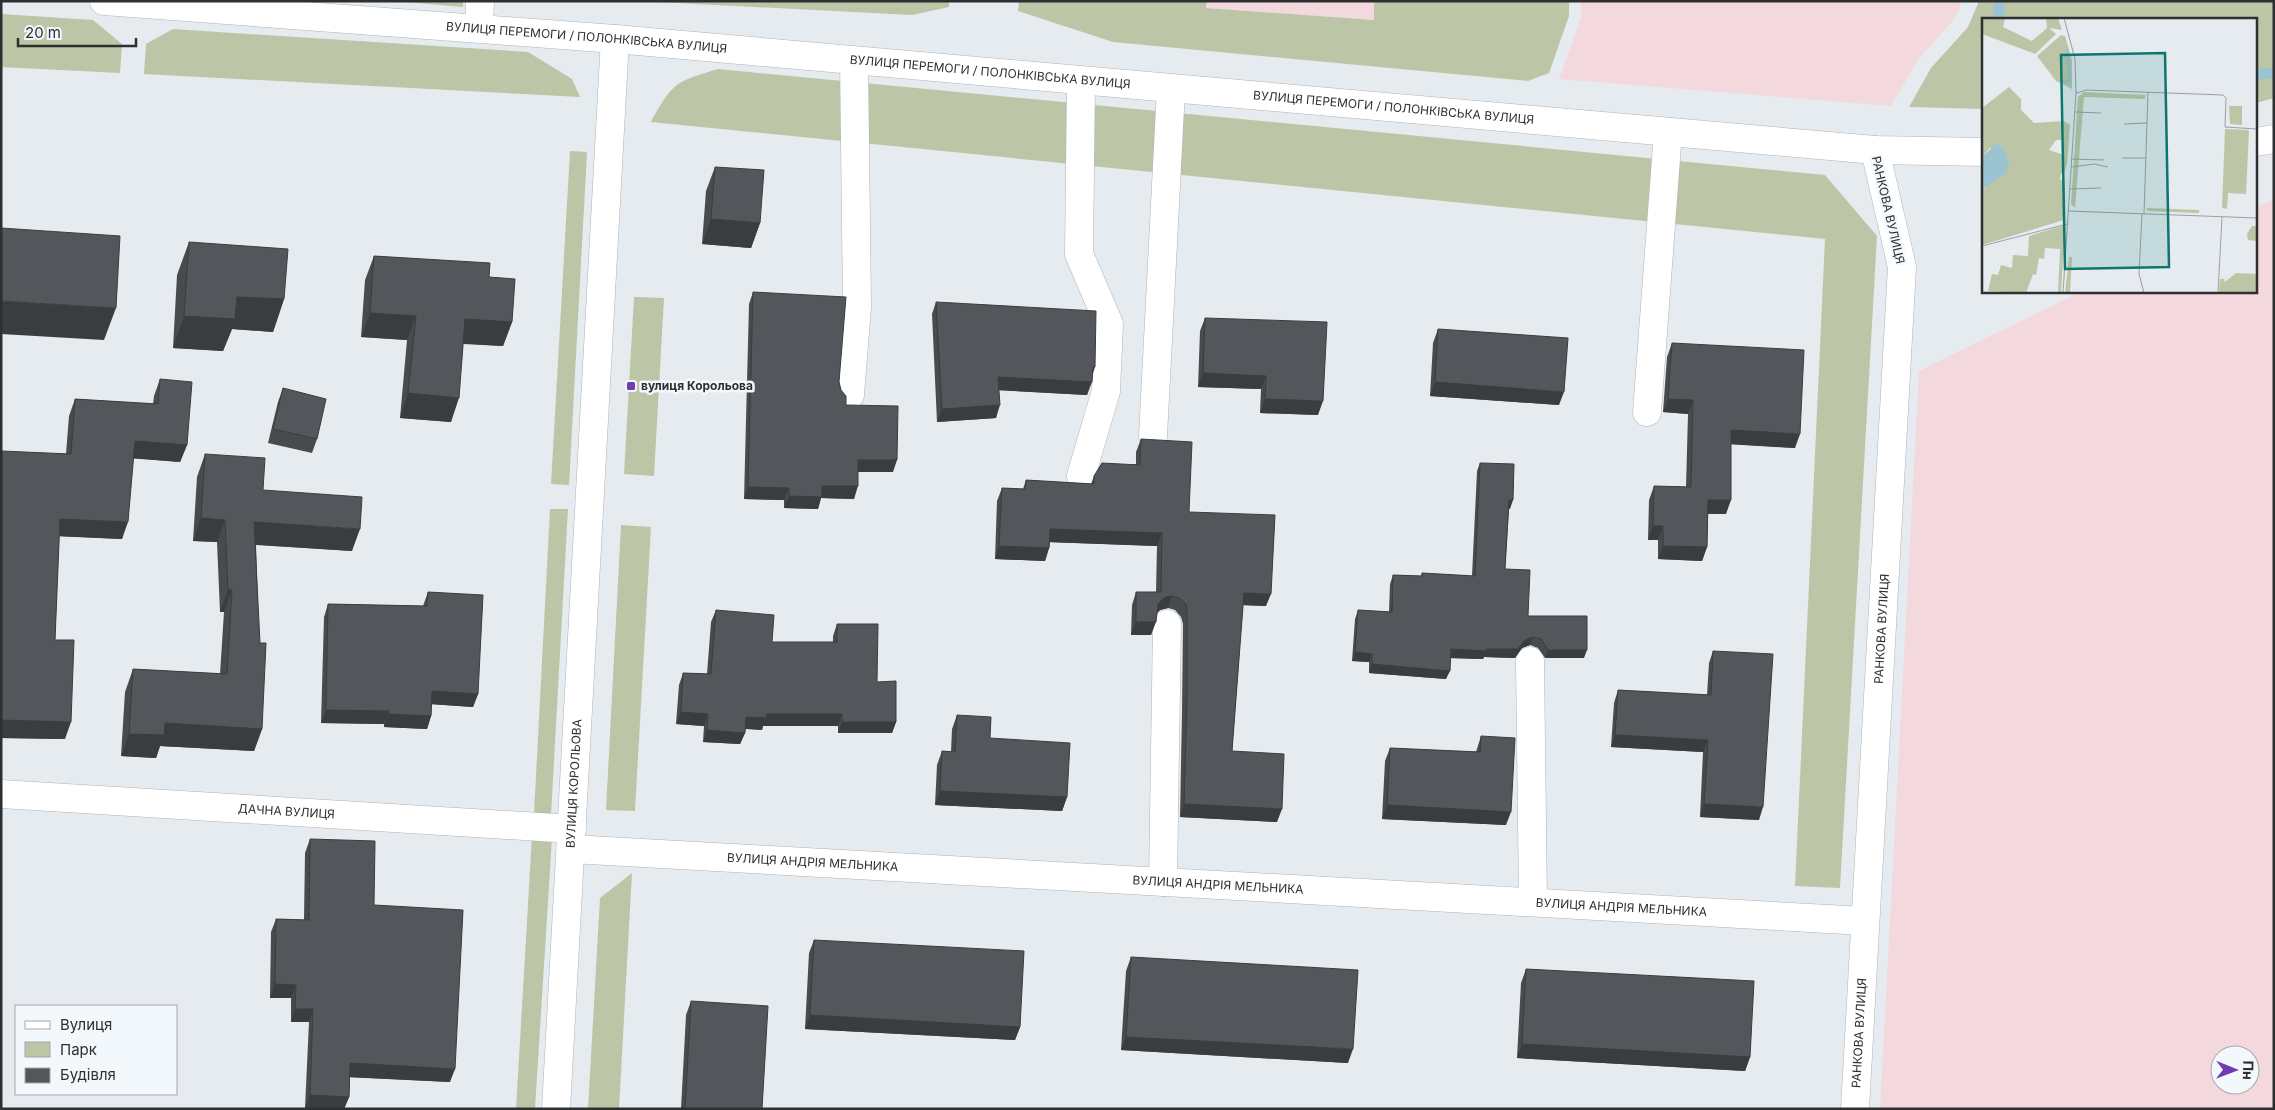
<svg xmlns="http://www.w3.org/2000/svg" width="2275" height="1110" font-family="Inter,sans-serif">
<rect width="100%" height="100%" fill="#e6ebf0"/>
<g fill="#f3d9de" fill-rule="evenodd">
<polygon points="1207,1 1374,1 1374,20 1206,8"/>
<polygon points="1581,1 1962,1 1955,18 1918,60 1891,106 1559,79 1581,18"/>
<path d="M2274,199V1109H1880L1919,371L2082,291H2256V207ZM2220,1055H2250V1085H2220Z"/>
</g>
<g fill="#bcc6a7">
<polygon points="394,1 463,1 463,7"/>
<polygon points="637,1 949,1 949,7 912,15"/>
<polygon points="1019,1 1207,1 1206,8 1374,20 1374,1 1569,1 1569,16 1549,73 1528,81 1113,42 1018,11"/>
<polygon points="1979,1 2274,1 2274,98 2256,103 2256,19 1984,19 1984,109 1909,107 1931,68 1968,27"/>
<polygon points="1,14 93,20 122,44 120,73 1,67"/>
<polygon points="173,29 528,52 572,79 580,97 144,74 146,44"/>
<path d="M718,69L1825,175L1877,236L1840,888L1795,886L1825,239L651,122C673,83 674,82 718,69Z"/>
<polygon points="570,151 587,152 569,485 551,484"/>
<polygon points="634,297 664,298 654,476 624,474"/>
<polygon points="550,509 568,509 551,815 534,814"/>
<polygon points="621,525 651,527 635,811 606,810"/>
<polygon points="532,836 552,838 535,1109 516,1109"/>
<polygon points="632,873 619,1109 588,1109 600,898"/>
</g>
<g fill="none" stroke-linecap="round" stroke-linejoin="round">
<g stroke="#9ac4d1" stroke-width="11">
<polyline points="1999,19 1999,1"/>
<polyline points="2256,74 2274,73"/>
</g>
<defs>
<g id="minor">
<polyline points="479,28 480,1"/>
<polyline points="1081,81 1079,254 1109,324 1106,391 1081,476"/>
<polyline points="850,395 857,307 854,61"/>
<polyline points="1647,412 1668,132"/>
<polyline points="1153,436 1171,89"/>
<polyline points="1530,661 1533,902"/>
<path id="s1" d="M1,794L572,829"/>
<path id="s2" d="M571,849L1865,921"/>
<polyline points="1163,882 1167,624"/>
<path id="s3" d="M556,1109L615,39"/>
<path id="s4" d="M1855,1109L1902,267L1875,150"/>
</g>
<g id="major">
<path id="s5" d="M104,1L615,39L1875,150L1984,152"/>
<polyline points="2256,142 2274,139"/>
</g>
</defs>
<use href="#minor" stroke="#afb4b8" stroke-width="29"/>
<use href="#major" stroke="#afb4b8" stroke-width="29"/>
<use href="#minor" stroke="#fff" stroke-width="28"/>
<use href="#major" stroke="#fff" stroke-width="28"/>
</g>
<g fill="#474b4e">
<polygon points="715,167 760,223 751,248 702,244 706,191"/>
<polygon points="189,242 284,299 273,332 232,329 223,351 173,348 177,275"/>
<polygon points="374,256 489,277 512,322 503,346 463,344 451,422 400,418 407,340 361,337 365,280"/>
<polygon points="753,292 839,382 841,390 846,405 893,472 858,472 854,499 821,498 818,509 784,508 784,500 744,499 749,304"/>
<polygon points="936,302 1092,376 1087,395 999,390 996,418 937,422 932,314"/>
<polygon points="1205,318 1318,415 1260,413 1261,389 1198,387 1200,331"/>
<polygon points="1438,329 1559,405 1430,396 1433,343"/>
<polygon points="1672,343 1795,448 1731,444 1726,514 1708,514 1707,547 1702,561 1658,559 1658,540 1648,540 1649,500 1654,486 1686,487 1688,414 1663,412 1667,357"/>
<polygon points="160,379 187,445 180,462 133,458 122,539 59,536 55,640 65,739 1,738 66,454 69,416 75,399 153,404 154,396"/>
<polygon points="283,388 317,439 312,453 268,443 278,402"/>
<polygon points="1141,439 1189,512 1266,606 1243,605 1232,751 1277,822 1180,817 1182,713 1183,624 1181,617 1175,610 1168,608 1160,610 1157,613 1151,635 1131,635 1132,605 1136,592 1156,592 1157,546 1050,542 1049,548 1045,561 995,559 997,501 1002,488 1023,489 1026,480 1091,484 1094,476 1136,464 1136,452"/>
<polygon points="205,454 263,490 352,551 256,545 262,729 254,751 160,746 156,758 121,756 125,692 133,669 220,674 224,612 220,612 217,542 193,541 197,477"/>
<polygon points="1480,463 1510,509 1509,509 1505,569 1528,616 1584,658 1545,658 1538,648 1530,645 1522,648 1515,658 1484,657 1483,659 1450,658 1446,679 1369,673 1369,662 1352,661 1355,619 1358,610 1389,612 1390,584 1393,575 1421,576 1422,573 1472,576 1477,471"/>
<polygon points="428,592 478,694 473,707 432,704 431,716 427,729 384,727 384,724 321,723 324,617 328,604 423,606"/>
<polygon points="716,610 772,642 833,642 833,636 837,624 877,682 896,722 892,733 838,733 838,726 763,726 762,730 745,729 745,733 740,744 703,742 704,726 676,724 679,685 683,673 707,674 711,622"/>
<polygon points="1713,651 1759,820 1700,817 1703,752 1611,747 1614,703 1618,690 1707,695 1709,663"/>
<polygon points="957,715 990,738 1067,797 1062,811 935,805 937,765 942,751 951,752 952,729"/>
<polygon points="1481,736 1506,825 1382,819 1385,761 1390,748 1476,752"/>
<polygon points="310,839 374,905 450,1082 350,1077 349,1097 344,1109 305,1108 309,1022 291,1022 291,998 270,998 271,932 276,919 304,920 305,853"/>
<polygon points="814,940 1020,1027 1015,1040 805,1029 809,953"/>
<polygon points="1131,957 1348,1063 1121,1050 1126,971"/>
<polygon points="1526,969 1750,1057 1745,1071 1517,1058 1521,983"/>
<polygon points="691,1001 762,1109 681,1109 686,1015"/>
</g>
<g fill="#3a3d40">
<polygon points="711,219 760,223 751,248 702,244"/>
<polygon points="237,297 284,299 273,332 232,329 223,351 173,348 184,316"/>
<polygon points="1,301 116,308 104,340 1,334"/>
<polygon points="370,313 416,316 407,340 361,337"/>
<polygon points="465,319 512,322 503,346 456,343"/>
<polygon points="1093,367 1095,367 1091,380"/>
<polygon points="1203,373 1266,376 1261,389 1198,387"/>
<polygon points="998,377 1092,382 1087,395 994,390"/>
<polygon points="1435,382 1564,392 1559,405 1430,396"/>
<polygon points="408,393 459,398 451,422 400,418"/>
<polygon points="1265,399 1323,401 1318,415 1260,413"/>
<polygon points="1668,399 1693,400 1688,414 1663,412"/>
<polygon points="1000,405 996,418 937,422 942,409"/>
<polygon points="1731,430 1800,434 1795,448 1726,444"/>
<polygon points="135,441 187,445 180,462 128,458"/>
<polygon points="858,460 897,460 893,472 854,472"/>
<polygon points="822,486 858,486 854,499 821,498 818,509 784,508 789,496"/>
<polygon points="748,487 789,488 784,500 744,499"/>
<polygon points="1509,500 1513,500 1510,509 1506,509"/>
<polygon points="1708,500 1731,500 1726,514 1703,513"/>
<polygon points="201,518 225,520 217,542 193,541"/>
<polygon points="60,519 128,522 122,539 53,536"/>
<polygon points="254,522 360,529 352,551 246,544"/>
<polygon points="1653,526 1663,526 1658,540 1648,540"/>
<polygon points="1050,529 1162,533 1157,546 1045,542"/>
<polygon points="999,546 1049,548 1045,561 995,559"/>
<polygon points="1663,546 1707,547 1702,561 1658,559"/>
<polygon points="228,590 232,590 224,612 220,612"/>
<polygon points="1244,593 1271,594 1266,606 1239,605"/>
<polygon points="1172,596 1168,608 1160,610 1153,616 1158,604 1165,597"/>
<polygon points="1136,622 1156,622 1151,635 1131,635"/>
<polygon points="1533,637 1530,645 1522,648 1515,658 1484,657 1483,659 1448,658 1451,649 1487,649"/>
<polygon points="1548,650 1587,650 1584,658 1545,658"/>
<polygon points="1355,652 1372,654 1369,662 1352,661"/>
<polygon points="1372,664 1450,671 1446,679 1369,673"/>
<polygon points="432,691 478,694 473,707 428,704"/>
<polygon points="326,710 389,711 384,724 321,723"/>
<polygon points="681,712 708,714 704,726 676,724"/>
<polygon points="388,714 431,716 427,729 384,727"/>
<polygon points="767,714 842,714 838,726 763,726 762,730 741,728 746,717"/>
<polygon points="1,720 71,722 65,739 1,738"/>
<polygon points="842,722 896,722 892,733 838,733"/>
<polygon points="165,723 262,729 254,751 160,746 156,758 121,756 129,734"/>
<polygon points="707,730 745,733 740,744 703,742"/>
<polygon points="1615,735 1708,740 1703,752 1611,747"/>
<polygon points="940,791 1067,797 1062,811 935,805"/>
<polygon points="1184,804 1282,809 1277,822 1180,817"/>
<polygon points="1704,804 1763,807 1759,820 1700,817"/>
<polygon points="1387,805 1511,812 1506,825 1382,819"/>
<polygon points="275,984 296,985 291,998 270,998"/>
<polygon points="295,1009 313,1009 309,1022 291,1022"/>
<polygon points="810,1015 1020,1027 1015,1040 805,1029"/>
<polygon points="1126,1037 1353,1049 1348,1063 1121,1050"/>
<polygon points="1522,1044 1750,1057 1745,1071 1517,1058"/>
<polygon points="350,1063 455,1069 450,1082 345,1077"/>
<polygon points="310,1095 349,1097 344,1109 305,1108"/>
</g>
<g fill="#53575b" stroke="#3a3d40">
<polygon points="715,167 764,170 760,223 711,219"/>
<polygon points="1,228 120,236 116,308 1,301"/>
<polygon points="189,242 288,249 284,299 237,297 235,319 184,316"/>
<polygon points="374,256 490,263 489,277 515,279 512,322 465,319 459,398 408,393 416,316 370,313"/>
<polygon points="753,292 846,297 839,382 841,390 846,396 846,405 898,406 897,460 858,460 858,486 822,486 822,497 789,496 789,488 748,487"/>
<polygon points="936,302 1096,311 1095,367 1093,367 1092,382 998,377 1000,405 942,409"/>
<polygon points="1205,318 1327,322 1323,401 1265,399 1266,376 1203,373"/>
<polygon points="1438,329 1568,338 1564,392 1435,382"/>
<polygon points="1672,343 1804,350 1800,434 1731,430 1731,500 1708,500 1707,547 1663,546 1663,526 1653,526 1654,486 1691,487 1693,400 1668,399"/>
<polygon points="160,379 192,382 187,445 135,441 128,522 60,519 55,640 74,640 71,722 1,720 1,451 71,454 75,399 158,404"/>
<polygon points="283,388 326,399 317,439 273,429"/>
<polygon points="1141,439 1192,442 1189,512 1275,515 1271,594 1244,593 1232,751 1284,754 1282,809 1184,804 1187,700 1187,611 1186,604 1179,598 1172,596 1165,597 1158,604 1156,622 1136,622 1136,592 1161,592 1162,533 1050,529 1049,548 999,546 1002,488 1025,489 1026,480 1094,484 1094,476 1102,463 1140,465"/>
<polygon points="205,454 265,458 263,490 362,497 360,529 254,522 260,643 266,643 262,729 165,723 164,735 129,734 133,669 227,674 232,590 228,590 225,520 201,518"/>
<polygon points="1480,463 1514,464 1513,500 1509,500 1505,569 1530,570 1528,616 1587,616 1587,650 1548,650 1541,639 1533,637 1525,640 1518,649 1487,649 1486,651 1451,649 1450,671 1372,664 1372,654 1355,652 1358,610 1392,612 1393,575 1422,576 1422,573 1475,576"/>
<polygon points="428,592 483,595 478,694 432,691 431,716 388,714 389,711 326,710 328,604 427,606"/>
<polygon points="716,610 774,615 772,642 837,642 837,624 878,624 877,682 896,681 896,722 842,722 842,714 767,714 766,718 746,717 745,733 707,730 708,714 681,712 683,673 711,674"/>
<polygon points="1713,651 1773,654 1763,807 1704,804 1708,740 1615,735 1618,690 1711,695"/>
<polygon points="957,715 991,717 990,738 1070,743 1067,797 940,791 942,751 955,752"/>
<polygon points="1481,736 1515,738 1511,812 1387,805 1390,748 1480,752"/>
<polygon points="310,839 375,841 374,905 463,910 455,1069 350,1063 349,1097 310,1095 313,1009 295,1009 296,985 275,984 276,919 309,920"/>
<polygon points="814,940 1024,951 1020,1027 810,1015"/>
<polygon points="1131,957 1358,970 1353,1049 1126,1037"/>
<polygon points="1526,969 1754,981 1750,1057 1522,1044"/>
<polygon points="691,1001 768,1006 762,1109 685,1109"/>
</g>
<rect fill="#713bb2" stroke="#f3f8fd" stroke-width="2" x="626" y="381" width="10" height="10" rx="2.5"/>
<g text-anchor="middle" stroke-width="5" stroke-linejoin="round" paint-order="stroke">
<g font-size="12" fill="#2d2f31" stroke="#f3f8fd">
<text dy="4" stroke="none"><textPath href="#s5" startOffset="484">ВУЛИЦЯ ПЕРЕМОГИ / ПОЛОНКІВСЬКА ВУЛИЦЯ</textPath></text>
<text dy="4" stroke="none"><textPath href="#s5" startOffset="889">ВУЛИЦЯ ПЕРЕМОГИ / ПОЛОНКІВСЬКА ВУЛИЦЯ</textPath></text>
<text dy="4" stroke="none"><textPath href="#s5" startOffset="1294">ВУЛИЦЯ ПЕРЕМОГИ / ПОЛОНКІВСЬКА ВУЛИЦЯ</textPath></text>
<text transform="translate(1888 210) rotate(77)" y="4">РАНКОВА ВУЛИЦЯ</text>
<text dy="4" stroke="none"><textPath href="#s4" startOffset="481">РАНКОВА ВУЛИЦЯ</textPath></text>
<text dy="4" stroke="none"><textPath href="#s3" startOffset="326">ВУЛИЦЯ КОРОЛЬОВА</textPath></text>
<text dy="4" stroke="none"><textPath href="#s1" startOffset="286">ДАЧНА ВУЛИЦЯ</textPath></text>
<text dy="4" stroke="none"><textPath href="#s2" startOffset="242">ВУЛИЦЯ АНДРІЯ МЕЛЬНИКА</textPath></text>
<text dy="4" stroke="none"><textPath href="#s2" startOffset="648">ВУЛИЦЯ АНДРІЯ МЕЛЬНИКА</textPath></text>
<text dy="4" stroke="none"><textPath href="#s2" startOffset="1052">ВУЛИЦЯ АНДРІЯ МЕЛЬНИКА</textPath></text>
<text dy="4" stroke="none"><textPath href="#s4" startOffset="76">РАНКОВА ВУЛИЦЯ</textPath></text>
</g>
<g font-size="12" font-weight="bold" fill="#2d2f31" stroke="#f3f8fd" text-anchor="start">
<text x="641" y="390">вулиця Корольова</text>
</g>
</g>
<g transform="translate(1982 18)">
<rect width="275" height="275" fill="#e6ebf0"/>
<path d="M0,0H23L21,9L50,23L65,10L64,0H76L80,12L67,10L74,16L53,36L0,16ZM79,17L83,18L90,42V71L74,63L55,38ZM27,69L39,81V92L52,105L82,103L88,107L85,146L82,155H79L78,161L83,165L82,202L0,227V171L3,170L9,129L0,139V90ZM74,122H82V137L67,132ZM102,74L163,77V81L102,79L93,190L89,186L96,79ZM247,88H260V107L248,106ZM243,111L267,112L264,176L246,175L245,191L240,190ZM164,190L217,192V195L166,193ZM83,207L79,275H76L78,231L63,230L62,241L57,240L54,257L51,256L44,275L6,273L10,256L16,257L19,247L30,250L31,237L46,238L47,218ZM270,208H275L274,223L266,222L265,216ZM87,239H90L88,275H83ZM254,255L275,256V275H237L238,261H242L243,264Z" fill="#bcc6a7" fill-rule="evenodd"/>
<path d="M14,126L20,128L27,146L24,155L0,171V139Z" fill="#9ac4d1"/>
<path fill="none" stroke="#9ac4d1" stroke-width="2.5" d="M78,63H88L85,31"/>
<path fill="none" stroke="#9ca0a4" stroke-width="1" d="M94,75L105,72L241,77L244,80L243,109L275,111M93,94L119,95M142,106L165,105M140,140H164M89,141L122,142M89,149L112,146L126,149M87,171L119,170M86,193L275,200M160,196L157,256L162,275M162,196L166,74M0,228L85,206M81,275L94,75L93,41L82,0M236,275L240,199"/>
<path fill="#0f766e" fill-opacity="0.15" stroke="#0f766e" stroke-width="2.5" d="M183,35L187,249L83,251L79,37Z"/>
<rect width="275" height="275" fill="none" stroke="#2d2f31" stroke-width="2.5"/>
</g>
<rect width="2275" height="1110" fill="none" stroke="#2d2f31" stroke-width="5"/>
<rect x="15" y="1005" width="162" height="90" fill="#f3f8fd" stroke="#a4a8ab"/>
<rect x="25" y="1021" width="25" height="8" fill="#ffffff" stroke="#a4a8ab"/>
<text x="60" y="1030" font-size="15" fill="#2d2f31">Вулиця</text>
<rect x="25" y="1042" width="25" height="15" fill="#bcc6a7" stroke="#a4a8ab"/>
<text x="60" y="1055" font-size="15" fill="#2d2f31">Парк</text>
<rect x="25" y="1068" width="25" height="15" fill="#53575b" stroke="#a4a8ab"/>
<text x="60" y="1080" font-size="15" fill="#2d2f31">Будівля</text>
<g transform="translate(2235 1070) rotate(91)"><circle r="24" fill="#f3f8fd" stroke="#a4a8ab"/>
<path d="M0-4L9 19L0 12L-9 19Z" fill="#713bb2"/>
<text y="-8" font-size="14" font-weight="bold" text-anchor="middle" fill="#2d2f31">Пн</text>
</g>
<path d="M18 38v8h118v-8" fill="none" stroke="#2d2f31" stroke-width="2.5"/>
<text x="25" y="38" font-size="15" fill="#2d2f31" stroke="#f3f8fd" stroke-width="4" paint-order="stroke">20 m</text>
</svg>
